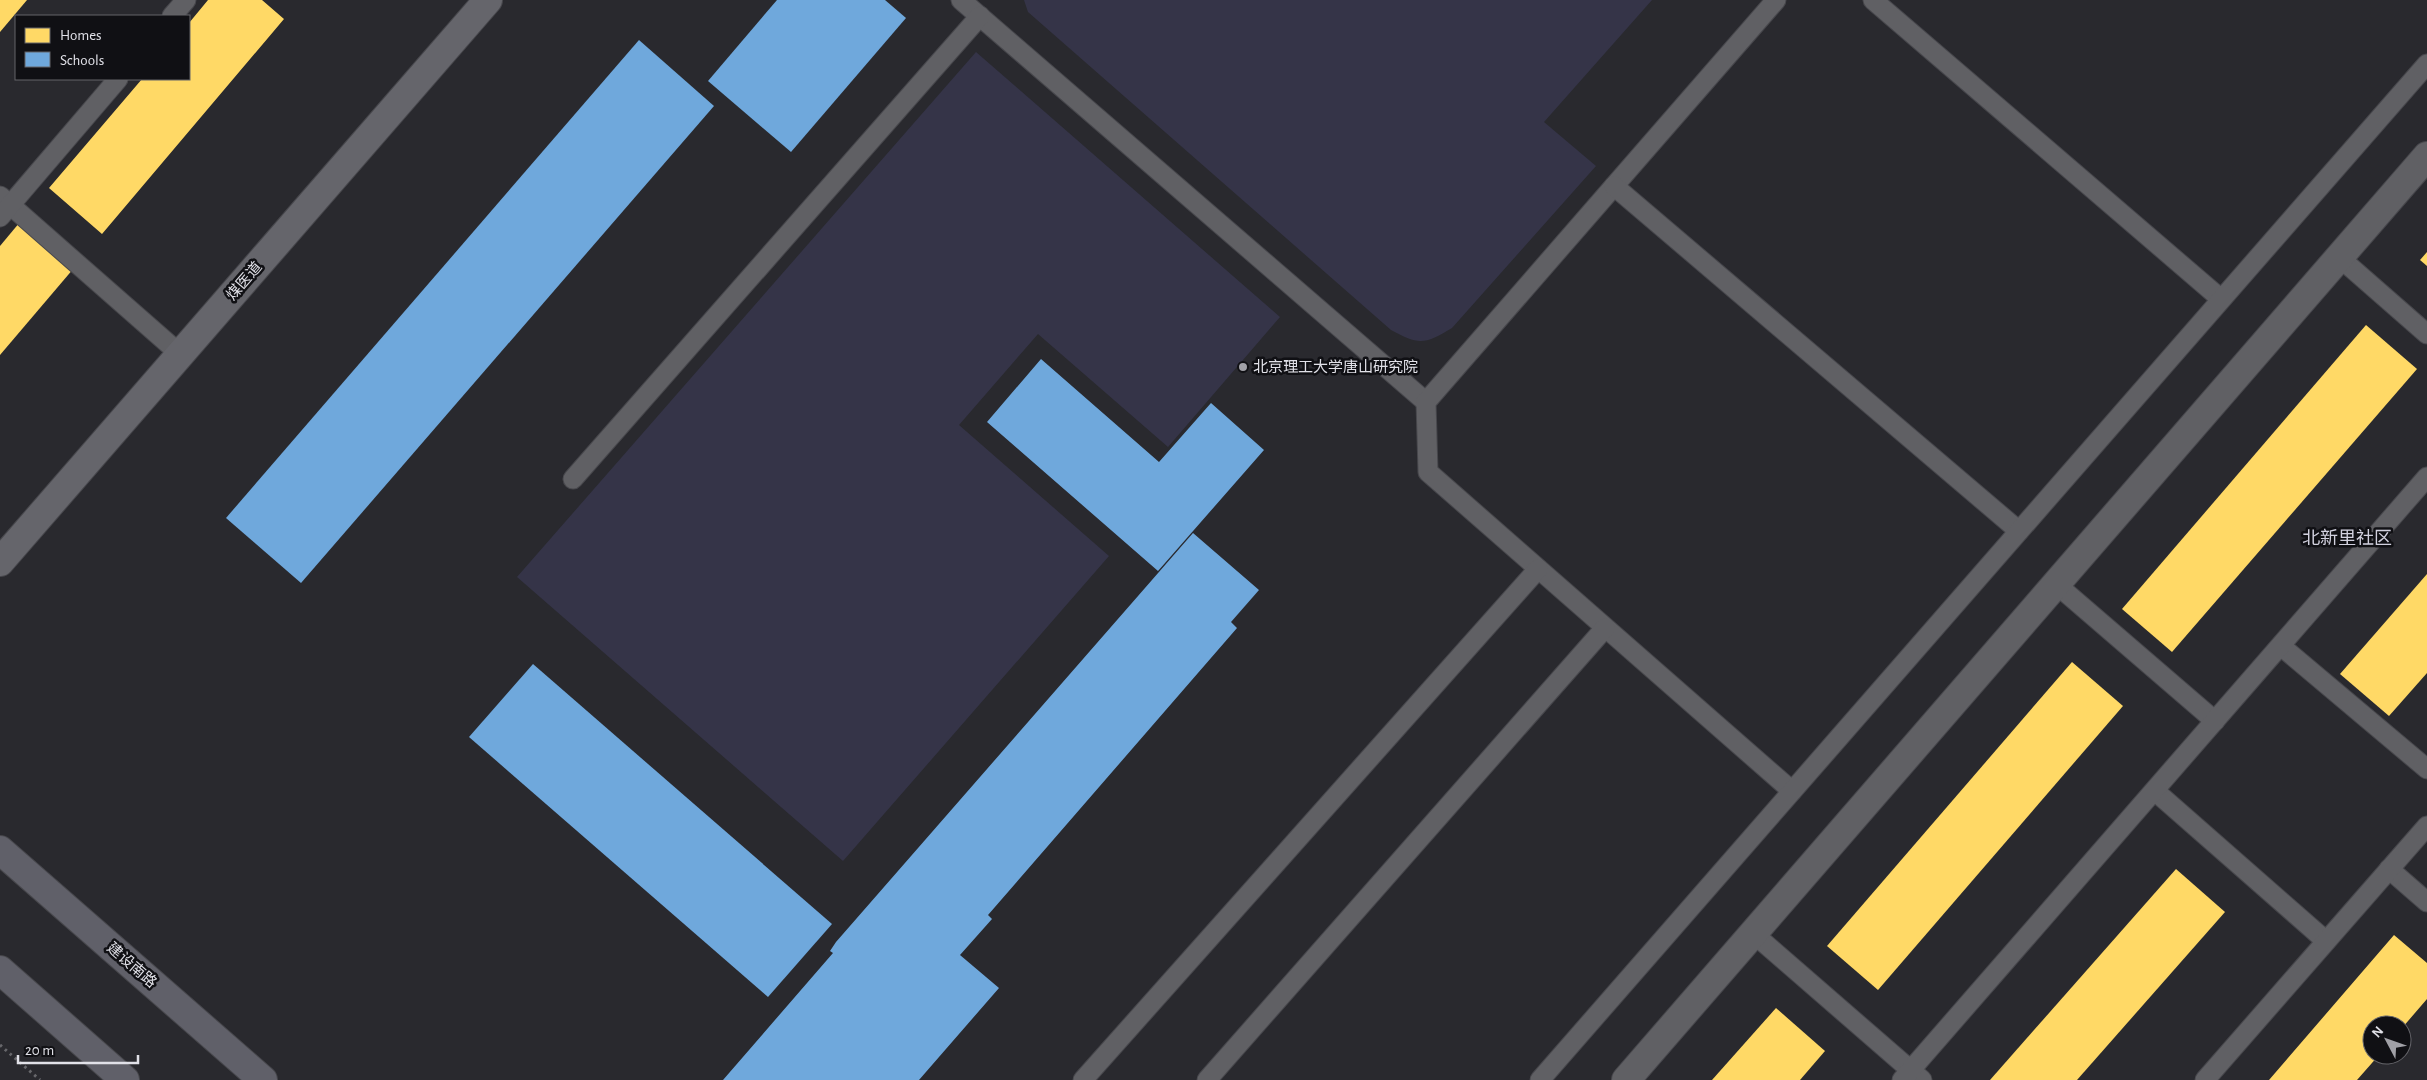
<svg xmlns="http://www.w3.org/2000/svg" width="2427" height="1080" font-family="'Alegreya Sans','Noto Sans SC',sans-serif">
<rect width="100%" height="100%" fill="#29292e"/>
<g fill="#353448">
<path d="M1024,0H1652L1544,122L1596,166L1452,328C1424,345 1419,345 1391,330L1028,12Z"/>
<polygon points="976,52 1280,317 1168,447 1038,334 959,425 1109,556 843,861 517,577"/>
</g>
<g fill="#ffd966">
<polygon points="0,0 27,0 0,32"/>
<polygon points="208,0 262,0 284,19 102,234 49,188 142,79 189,79 189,23"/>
<polygon points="20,222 74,268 0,355 0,246"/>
<polygon points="2427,252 2427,266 2420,260"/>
<polygon points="2366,325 2417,369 2172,652 2122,609"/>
<polygon points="2427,574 2427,673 2389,716 2340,674"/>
<polygon points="2072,662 2123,706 1878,990 1827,946"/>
<polygon points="2176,869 2225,912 2077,1080 1990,1080"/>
<polygon points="2394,935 2427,963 2427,999 2402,1028 2402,1025 2372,1025 2372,1055 2379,1055 2357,1080 2269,1080"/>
<polygon points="1776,1008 1825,1051 1800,1080 1712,1080"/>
</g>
<g fill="#6fa8dc">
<polygon points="777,0 885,0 906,18 791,152 708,81"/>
<polygon points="639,40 714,106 301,583 226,518"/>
<polygon points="1041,359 1159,462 1211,403 1264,450 1158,571 987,422"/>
<polygon points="1193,533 1259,590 1231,622 1237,628 988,915 992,919 960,955 999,988 919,1080 723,1080 833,953 830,951 836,942"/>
<polygon points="533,664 832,924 768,997 469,737"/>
</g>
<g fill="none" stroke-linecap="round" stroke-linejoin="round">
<defs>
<g id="lane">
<polyline points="961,0 1426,402"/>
<polyline points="1776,0 1426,402 1428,472 1792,791"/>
<polyline points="1873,0 2221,299"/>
<polyline points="172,16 186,0"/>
<polyline points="1614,186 2019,531"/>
<polyline points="0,196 180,354"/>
<polyline points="0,217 118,79"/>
<polyline points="2339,257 2427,334"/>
<polyline points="573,479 980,16"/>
<polyline points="2056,584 2215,721"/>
<polyline points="2281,646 2427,769"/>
<polyline points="2155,791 2326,941"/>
<polyline points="2389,869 2427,902"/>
<polyline points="1754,934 1922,1080"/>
<polyline points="1083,1080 1538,569"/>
<polyline points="1207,1080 1605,628"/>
<polyline points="1540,1080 2427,64"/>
<polyline points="1902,1080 2427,477"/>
<polyline points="2205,1080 2427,826"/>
</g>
<polyline id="street" points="1626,1080 2427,156"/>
<polyline id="secondary" points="0,562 488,0"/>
<g id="primary">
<polyline points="0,850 263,1080"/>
<polyline points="0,970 125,1080"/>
</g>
</defs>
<use href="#lane" stroke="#47474c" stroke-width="21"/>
<use href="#street" stroke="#47474c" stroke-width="30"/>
<use href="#secondary" stroke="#47474c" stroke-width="30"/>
<use href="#primary" stroke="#47474c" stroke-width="30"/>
<polyline stroke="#67676b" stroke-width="3" stroke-dasharray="2.5 4" stroke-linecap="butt" points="0,1045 40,1080"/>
<use href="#lane" stroke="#606064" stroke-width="19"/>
<use href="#street" stroke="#606064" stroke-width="28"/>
<use href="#secondary" stroke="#65656b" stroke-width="28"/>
<use href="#primary" stroke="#606069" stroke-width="28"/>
</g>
<circle fill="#a1a1a7" stroke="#101014" stroke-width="2" cx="1243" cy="367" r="5"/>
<g text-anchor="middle" stroke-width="5" stroke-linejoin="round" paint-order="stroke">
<g font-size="15" fill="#e1e1e8" stroke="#101014">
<text transform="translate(244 281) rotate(-49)" y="5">煤医道</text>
<text transform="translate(132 965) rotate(41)" y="5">建设南路</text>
</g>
<g font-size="15" fill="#e1e1e8" stroke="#101014" text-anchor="start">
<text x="1253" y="372">北京理工大学唐山研究院</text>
</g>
<g font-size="18" fill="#d2d1df" stroke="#101014">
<text x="2347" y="544">北新里社区</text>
</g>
</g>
<rect x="15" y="15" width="175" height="65" fill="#101014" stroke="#646469"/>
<rect x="25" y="28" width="25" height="15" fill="#ffd966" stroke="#646469"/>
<text x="60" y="40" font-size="15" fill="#e1e1e8">Homes</text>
<rect x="25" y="52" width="25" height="15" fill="#6fa8dc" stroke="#646469"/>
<text x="60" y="65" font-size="15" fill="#e1e1e8">Schools</text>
<g transform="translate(2387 1040) rotate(311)"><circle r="24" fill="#101014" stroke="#646469"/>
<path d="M0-4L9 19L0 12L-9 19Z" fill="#a1a1a7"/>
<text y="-8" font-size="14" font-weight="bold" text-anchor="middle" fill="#e1e1e8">N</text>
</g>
<path d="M18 1055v8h120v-8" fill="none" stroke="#e1e1e8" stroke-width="2.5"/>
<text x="25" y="1055" font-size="15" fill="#e1e1e8" stroke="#101014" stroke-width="4" paint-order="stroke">20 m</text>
</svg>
